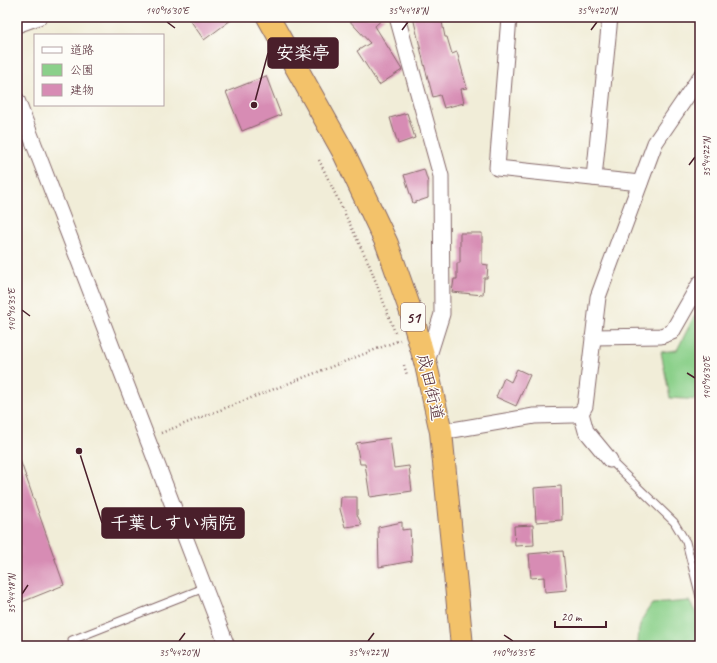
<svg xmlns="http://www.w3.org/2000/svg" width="717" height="663" font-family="Caveat,'Klee One',sans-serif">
<rect width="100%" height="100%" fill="#fdfcf7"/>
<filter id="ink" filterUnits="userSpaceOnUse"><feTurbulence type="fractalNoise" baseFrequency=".025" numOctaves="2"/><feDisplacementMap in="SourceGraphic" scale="8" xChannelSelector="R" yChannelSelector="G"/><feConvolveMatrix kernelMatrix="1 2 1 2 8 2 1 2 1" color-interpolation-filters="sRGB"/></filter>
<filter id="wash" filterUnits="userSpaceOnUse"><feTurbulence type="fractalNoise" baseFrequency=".012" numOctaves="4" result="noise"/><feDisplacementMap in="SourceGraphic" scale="16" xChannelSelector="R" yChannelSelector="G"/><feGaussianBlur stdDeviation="0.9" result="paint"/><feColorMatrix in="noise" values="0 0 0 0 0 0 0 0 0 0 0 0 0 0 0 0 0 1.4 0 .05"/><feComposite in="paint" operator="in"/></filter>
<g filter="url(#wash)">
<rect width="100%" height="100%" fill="#f1edd8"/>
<g fill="#8bd08a" stroke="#6a785a">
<polygon points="700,305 700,400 670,398 661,352 677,350"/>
<path d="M689,601L700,620V646H638C638,626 640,620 652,604Z"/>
</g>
<g id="blocks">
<g fill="#d78cb4">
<polygon points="188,17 235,17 204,40"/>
<polygon points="346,17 385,17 375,26 402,70 379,85 357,51 370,43"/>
<polygon points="413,17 441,17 445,37 447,37 452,54 457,52 467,88 461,89 464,103 444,108 440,95 433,97 424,64"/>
<polygon points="266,76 281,115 242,131 226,92"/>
<polygon points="407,113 415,138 398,144 390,118"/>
<polygon points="424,169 428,182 428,198 413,203 404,175"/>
<polygon points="460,233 482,233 482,264 488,265 487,278 484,278 483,295 452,292 454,279 457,279 457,263 460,263"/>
<polygon points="517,369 530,375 516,406 496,397 504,378 511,382"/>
<polygon points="390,438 394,468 409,466 412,491 370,497 365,464 360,464 356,443"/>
<polygon points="19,457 64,585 17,604 17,458"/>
<polygon points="561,486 562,520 536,522 534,488"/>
<polygon points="341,497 357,497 357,515 362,525 345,527 340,509"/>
<polygon points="402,522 402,530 410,529 412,561 379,567 378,527"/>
<polygon points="533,525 534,545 515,546 514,526"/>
<polygon points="563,551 567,590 545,592 544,577 531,578 529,554"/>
</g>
</g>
</g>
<g filter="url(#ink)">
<use href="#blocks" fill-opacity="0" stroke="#846768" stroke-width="1"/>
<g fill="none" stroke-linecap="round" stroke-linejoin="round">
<defs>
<g id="lane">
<polyline points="610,460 674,522 686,542 700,597"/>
<polyline points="74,646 72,640 204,588"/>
</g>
<g id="street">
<polyline points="397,17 441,176 442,314 426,365"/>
<polyline points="509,17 497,168 640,183"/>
<polyline points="17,25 39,17"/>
<polyline points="17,100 227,646"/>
<polyline points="594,178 610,17"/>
<polyline points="593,337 661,336 672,332 700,283"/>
<polyline points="581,413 586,431 610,460"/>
<polyline points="441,432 534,416 573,415 581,413 585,406 598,297 655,143 700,77"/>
</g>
<polyline id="highway" points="268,17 344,153 387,244 411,312 426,365 441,432 462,646"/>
</defs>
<use href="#lane" stroke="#846768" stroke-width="9"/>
<use href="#street" stroke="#846768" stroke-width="17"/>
<use href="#highway" stroke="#846768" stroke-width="24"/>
<g stroke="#846768" stroke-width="2.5" stroke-dasharray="1 3" stroke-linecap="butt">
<polyline points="319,160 369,264 396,335"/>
<polyline points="404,365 407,375"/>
<polyline points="161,433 400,340"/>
</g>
<use href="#lane" stroke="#fff" stroke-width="7"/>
<use href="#street" stroke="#fff" stroke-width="15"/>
<use href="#highway" stroke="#f3c26a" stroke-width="22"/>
</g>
</g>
<path fill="none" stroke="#4a1f2b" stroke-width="1.5" d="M167,22L175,28M402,30L408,22M591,30L597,22M689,165L695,157M22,310L30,316M687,373L695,378M22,594L28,585M504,635L513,641M179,641L185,633M368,641L374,633"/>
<g text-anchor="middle" stroke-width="3" stroke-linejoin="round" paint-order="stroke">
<rect fill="#fdfcf7" stroke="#806168" stroke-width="1" x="401" y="303" width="24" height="28" rx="3"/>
<g font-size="16" font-weight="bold" fill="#4a1f2b">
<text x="413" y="323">51</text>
</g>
<g font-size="17" fill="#4a1f2b" stroke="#fdfcf7">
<text transform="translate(431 387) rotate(77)" y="6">成田街道</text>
</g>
</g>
<path fill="none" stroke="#4a1f2b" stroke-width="1.5" d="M254 105L268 53M79 451L102 523"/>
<g fill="#4a1f2b" stroke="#fdfcf7" stroke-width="1.5">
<circle cx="254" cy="105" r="4"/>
<circle cx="79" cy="451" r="4"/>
</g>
<g fill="#4a1f2b" stroke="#4a1f2b" stroke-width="1.5">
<rect x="268" y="38" width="70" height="30" rx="4"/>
<rect x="102" y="508" width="142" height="30" rx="4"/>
</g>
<g font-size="18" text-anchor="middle" font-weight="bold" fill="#fff">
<text x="303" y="59">安楽亭</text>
<text x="173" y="529">千葉しすい病院</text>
</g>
<rect width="717" height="663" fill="none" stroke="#fdfcf7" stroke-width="44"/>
<rect x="34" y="34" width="130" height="72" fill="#fdfcf7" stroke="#b5a4a5"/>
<rect x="42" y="47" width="20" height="6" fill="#ffffff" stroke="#b5a4a5"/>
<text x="70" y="54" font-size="12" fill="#4a1f2b">道路</text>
<rect x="42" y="64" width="20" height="12" fill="#8bd08a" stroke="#b5a4a5"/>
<text x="70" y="74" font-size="12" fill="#4a1f2b">公園</text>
<rect x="42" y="84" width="20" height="12" fill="#d78cb4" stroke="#b5a4a5"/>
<text x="70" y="94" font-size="12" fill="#4a1f2b">建物</text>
<path d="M555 621v6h51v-6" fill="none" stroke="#4a1f2b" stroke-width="2"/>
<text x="561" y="621" font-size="12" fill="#4a1f2b" stroke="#fdfcf7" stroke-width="3" paint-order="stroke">20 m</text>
<rect x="22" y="22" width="673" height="619" fill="none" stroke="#4a1f2b" stroke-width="1.5"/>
<g font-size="10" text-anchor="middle" fill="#4a1f2b">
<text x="167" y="14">140°16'30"E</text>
<text x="408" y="14">35°44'18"N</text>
<text x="597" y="14">35°44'20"N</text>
<text transform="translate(706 157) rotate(-90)" y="4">35°44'22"N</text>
<text transform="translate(11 310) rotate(-90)" y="4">140°16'35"E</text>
<text transform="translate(706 378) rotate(-90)" y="4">140°16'30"E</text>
<text transform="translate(11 594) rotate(-90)" y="4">35°44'18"N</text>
<text x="179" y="656">35°44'20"N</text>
<text x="368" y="656">35°44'22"N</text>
<text x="513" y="656">140°16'35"E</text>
</g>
</svg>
